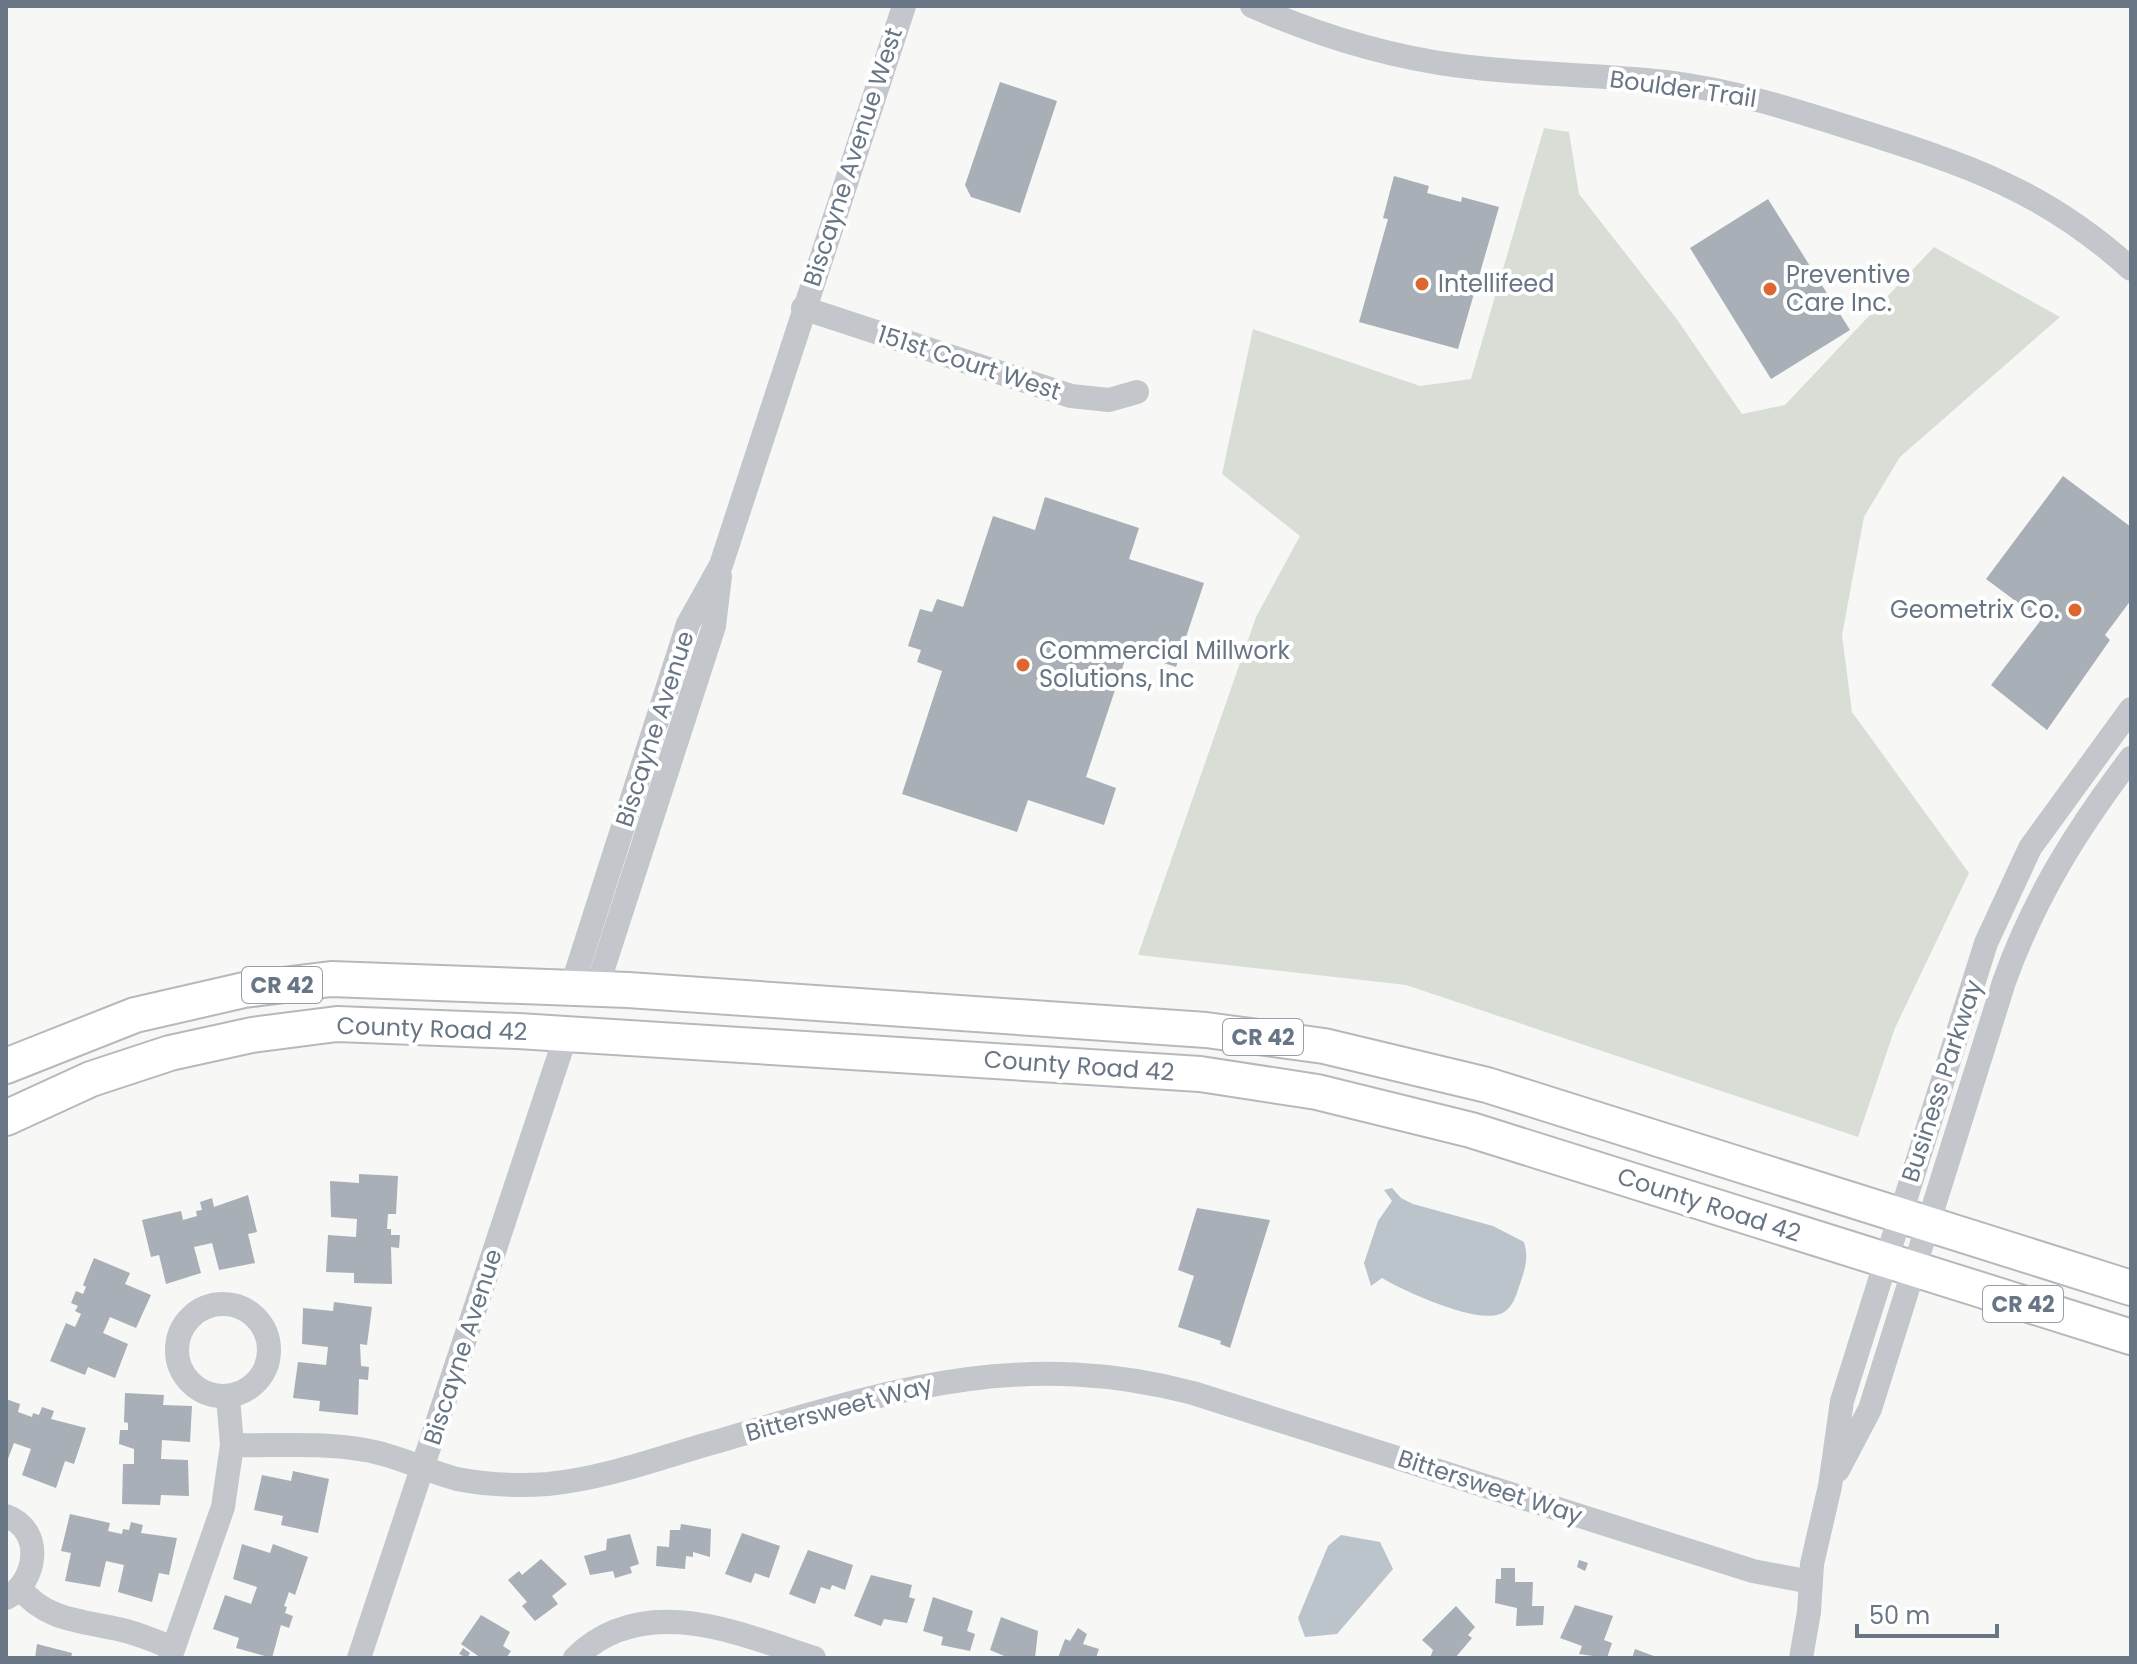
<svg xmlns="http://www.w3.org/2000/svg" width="2137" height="1664" font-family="Poppins,sans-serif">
<rect width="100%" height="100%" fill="#f7f7f5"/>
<polygon fill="#d8ded6" points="1544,128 1569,132 1579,194 1676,318 1742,414 1785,405 1934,247 2060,317 1900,457 1864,517 1842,635 1852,712 1969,873 1895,1028 1858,1137 1406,985 1138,955 1256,617 1300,536 1222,474 1253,329 1420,386 1471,379"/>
<g fill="#bbc4ca">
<path d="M1392,1188L1401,1198L1413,1204L1493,1226L1524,1242C1529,1259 1525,1268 1520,1284C1516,1296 1512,1310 1500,1314C1475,1324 1404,1291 1382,1278L1371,1286L1364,1263L1378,1221L1392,1201L1384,1190Z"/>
<polygon points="1341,1535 1380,1542 1393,1569 1337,1634 1305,1637 1298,1618 1328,1546"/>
</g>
<g fill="#a8afb6">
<polygon points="1000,82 1057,101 1020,213 971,197 965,185"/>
<polygon points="1394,176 1429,186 1427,193 1461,202 1462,197 1499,207 1458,349 1359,322 1388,219 1383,218"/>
<polygon points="1768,199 1850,330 1771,379 1690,248"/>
<polygon points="2063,476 2131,527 2131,600 2105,635 2110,640 2047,730 1991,685 2041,620 1986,579"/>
<polygon points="1045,497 1139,528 1129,559 1204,583 1176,667 1128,651 1086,777 1116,788 1104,825 1028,800 1017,832 902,794 942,671 917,662 921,650 908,646 920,609 932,612 937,599 963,607 993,516 1035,530"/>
<polygon points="359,1174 398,1176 396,1214 388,1214 387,1229 391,1229 391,1235 400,1235 399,1248 391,1247 392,1284 354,1283 354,1273 326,1272 328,1235 356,1237 357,1219 331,1217 330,1181 359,1183"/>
<polygon points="248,1195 257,1232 248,1234 255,1263 219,1270 212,1243 194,1247 201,1273 166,1284 159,1255 151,1257 142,1220 181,1211 183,1220 197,1216 196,1211 202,1210 200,1202 212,1198 214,1207"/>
<polygon points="1197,1208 1270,1220 1230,1348 1220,1344 1221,1341 1178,1327 1194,1276 1178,1270"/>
<polygon points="94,1258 130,1273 125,1284 151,1295 136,1328 110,1317 103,1333 128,1344 115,1378 88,1367 85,1375 50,1361 66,1323 75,1327 81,1314 75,1311 78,1306 71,1303 76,1291 83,1294 86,1287 83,1285"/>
<polygon points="334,1302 372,1307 367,1345 360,1344 361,1366 369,1367 368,1380 359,1379 358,1415 319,1411 320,1401 293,1398 298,1362 326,1365 328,1347 302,1344 303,1308 333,1311"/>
<polygon points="125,1393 164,1395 163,1405 192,1406 190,1442 162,1440 161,1459 188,1460 189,1496 161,1495 160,1505 122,1504 123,1464 134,1464 134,1449 119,1444 120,1430 128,1430 128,1423 124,1422"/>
<polygon points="6,1399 20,1404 18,1412 32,1417 33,1413 39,1415 42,1407 54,1411 51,1419 86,1428 74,1464 65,1461 56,1488 22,1475 31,1449 14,1443 6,1464"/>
<polygon points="293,1471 329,1479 318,1533 281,1525 283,1516 254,1510 262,1475 291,1481"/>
<polygon points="70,1514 110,1523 108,1531 122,1534 123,1529 129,1530 131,1522 143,1525 141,1533 177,1538 169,1575 159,1573 152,1602 118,1592 124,1565 106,1561 100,1587 65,1581 71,1553 61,1551"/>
<polygon points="681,1524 711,1529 710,1557 693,1552 693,1557 686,1556 685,1569 656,1566 657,1546 669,1547 670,1530 680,1530"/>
<polygon points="742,1533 780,1546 769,1578 755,1573 751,1583 725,1574"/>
<polygon points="630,1534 639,1564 630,1567 632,1573 615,1578 613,1571 590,1575 584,1556 606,1550 607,1539"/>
<polygon points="242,1544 270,1553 273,1544 308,1557 295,1595 289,1592 284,1606 287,1607 285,1613 293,1616 289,1628 281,1625 272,1658 236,1648 239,1638 213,1629 225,1595 251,1604 257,1587 233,1579"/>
<polygon points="808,1550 853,1565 845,1590 832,1585 830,1590 821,1587 815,1604 789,1594"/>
<polygon points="541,1559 567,1584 552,1596 558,1604 535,1621 522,1606 527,1602 508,1580 519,1571 522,1575"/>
<polygon points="1579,1560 1588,1563 1585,1571 1577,1567"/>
<polygon points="1501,1568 1515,1568 1515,1582 1533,1582 1532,1606 1544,1606 1543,1625 1516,1626 1517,1608 1495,1603 1496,1579 1501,1579"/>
<polygon points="871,1575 912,1585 909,1597 915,1599 907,1623 884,1619 881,1626 854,1616"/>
<polygon points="933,1597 973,1611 967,1631 975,1634 970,1651 941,1645 943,1637 923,1631"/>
<polygon points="1575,1605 1613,1616 1604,1640 1612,1643 1607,1658 1579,1654 1582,1646 1560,1638"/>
<polygon points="1456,1606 1475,1627 1468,1635 1472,1638 1455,1658 1430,1658 1433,1650 1422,1640"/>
<polygon points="481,1615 510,1632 503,1646 511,1651 506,1658 481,1658 461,1644"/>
<polygon points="1001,1617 1038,1631 1035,1658 1009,1658 990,1650"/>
<polygon points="1078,1628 1087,1634 1083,1644 1099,1649 1096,1658 1058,1658 1065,1639 1070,1641"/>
<polygon points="37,1644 72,1653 71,1658 35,1658"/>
<polygon points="463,1648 470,1653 467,1658 459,1654"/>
<polygon points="1635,1649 1659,1658 1632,1658"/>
</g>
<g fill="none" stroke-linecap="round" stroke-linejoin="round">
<defs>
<g id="highway">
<polyline points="6,1066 135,1015 244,990 331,979 628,990 1206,1030 1324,1046 1487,1085 2131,1288"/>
<polyline points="6,1118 91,1079 170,1053 252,1035 337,1024 518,1031 1200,1074 1317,1092 1471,1130 2131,1337"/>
</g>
</defs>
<use href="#highway" stroke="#b6b9bc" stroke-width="38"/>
<g stroke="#c3c6ca" stroke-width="24">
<path d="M1252,6C1318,35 1389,57 1461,66C1529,75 1598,74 1666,82C1731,90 1792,109 1854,129C1964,164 2043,189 2131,269"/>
<polyline points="803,308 1071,396 1109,400 1137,392"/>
<polyline points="571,989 688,624 721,565 904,6"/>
<polyline points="596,990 714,626 720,576"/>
<circle cx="223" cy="1350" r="46"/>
<path d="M232,1445C275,1446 322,1442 365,1450C397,1455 426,1471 457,1479C487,1485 518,1486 548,1484C600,1479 651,1461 701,1446C875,1396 1010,1345 1193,1393L1753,1571L1811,1582"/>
<path d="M1838,1470L1870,1409L2004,982C2034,898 2077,829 2131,758"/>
<path d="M6,1516C45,1530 37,1582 6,1598"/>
<path d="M21,1589C45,1620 82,1621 118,1629C137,1633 155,1641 173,1648"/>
<polyline points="170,1658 223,1507 232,1445 228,1397"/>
<polyline points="359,1658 566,1035"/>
<path d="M575,1658C643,1591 738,1633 814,1658"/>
<polyline points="1801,1658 1809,1612 1812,1564 1830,1486 1842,1401 1986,943 2030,848 2131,709"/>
</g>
<use href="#highway" stroke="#fff" stroke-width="34"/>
</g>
<g fill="#dc6730" stroke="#fff" stroke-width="3">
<circle cx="1422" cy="284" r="8"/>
<circle cx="1770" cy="289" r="8"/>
<circle cx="2075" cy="610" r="8"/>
<circle cx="1023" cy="665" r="8"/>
</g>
<g text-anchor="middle" stroke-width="8" stroke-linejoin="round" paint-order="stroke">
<g fill="#fff" stroke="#959eaa" stroke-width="2">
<rect x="242" y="967" width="80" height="36" rx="6"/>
<rect x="1223" y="1019" width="80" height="36" rx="6"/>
<rect x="1983" y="1286" width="80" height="36" rx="6"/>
</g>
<g font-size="22" font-weight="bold" fill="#687585">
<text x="282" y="993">CR 42</text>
<text x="1263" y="1045">CR 42</text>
<text x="2023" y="1312">CR 42</text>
</g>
<g font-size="24" fill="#687585" stroke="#fff">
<text transform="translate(1683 89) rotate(8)" y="8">Boulder Trail</text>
<text transform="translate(853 157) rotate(-72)" y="8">Biscayne Avenue West</text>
<text transform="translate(969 363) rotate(18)" y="8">151st Court West</text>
<text transform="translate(655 729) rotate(-72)" y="8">Biscayne Avenue</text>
<text transform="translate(432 1029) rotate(2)" y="8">County Road 42</text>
<text transform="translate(1079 1066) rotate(4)" y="8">County Road 42</text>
<text transform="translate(1942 1081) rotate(-72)" y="8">Business Parkway</text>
<text transform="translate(1709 1205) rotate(18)" y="8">County Road 42</text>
<text transform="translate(463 1347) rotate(-72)" y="8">Biscayne Avenue</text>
<text transform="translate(839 1409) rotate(-15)" y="8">Bittersweet Way</text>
<text transform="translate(1490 1487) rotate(18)" y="8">Bittersweet Way</text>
</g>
<g font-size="24" fill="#687585" stroke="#fff" text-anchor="start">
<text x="1786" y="283">Preventive<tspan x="1786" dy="28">Care Inc.</tspan></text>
<text x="1438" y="292">Intellifeed</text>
<text x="2059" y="618" text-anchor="end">Geometrix Co.</text>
<text x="1039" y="659">Commercial Millwork<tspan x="1039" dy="28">Solutions, Inc</tspan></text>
</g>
</g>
<rect width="2137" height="1664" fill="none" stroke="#687585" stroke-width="16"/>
<path d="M1857 1624v12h140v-12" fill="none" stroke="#687585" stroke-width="4"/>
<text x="1869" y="1624" font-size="24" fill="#687585" stroke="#ffffff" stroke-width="6" paint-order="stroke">50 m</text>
</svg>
